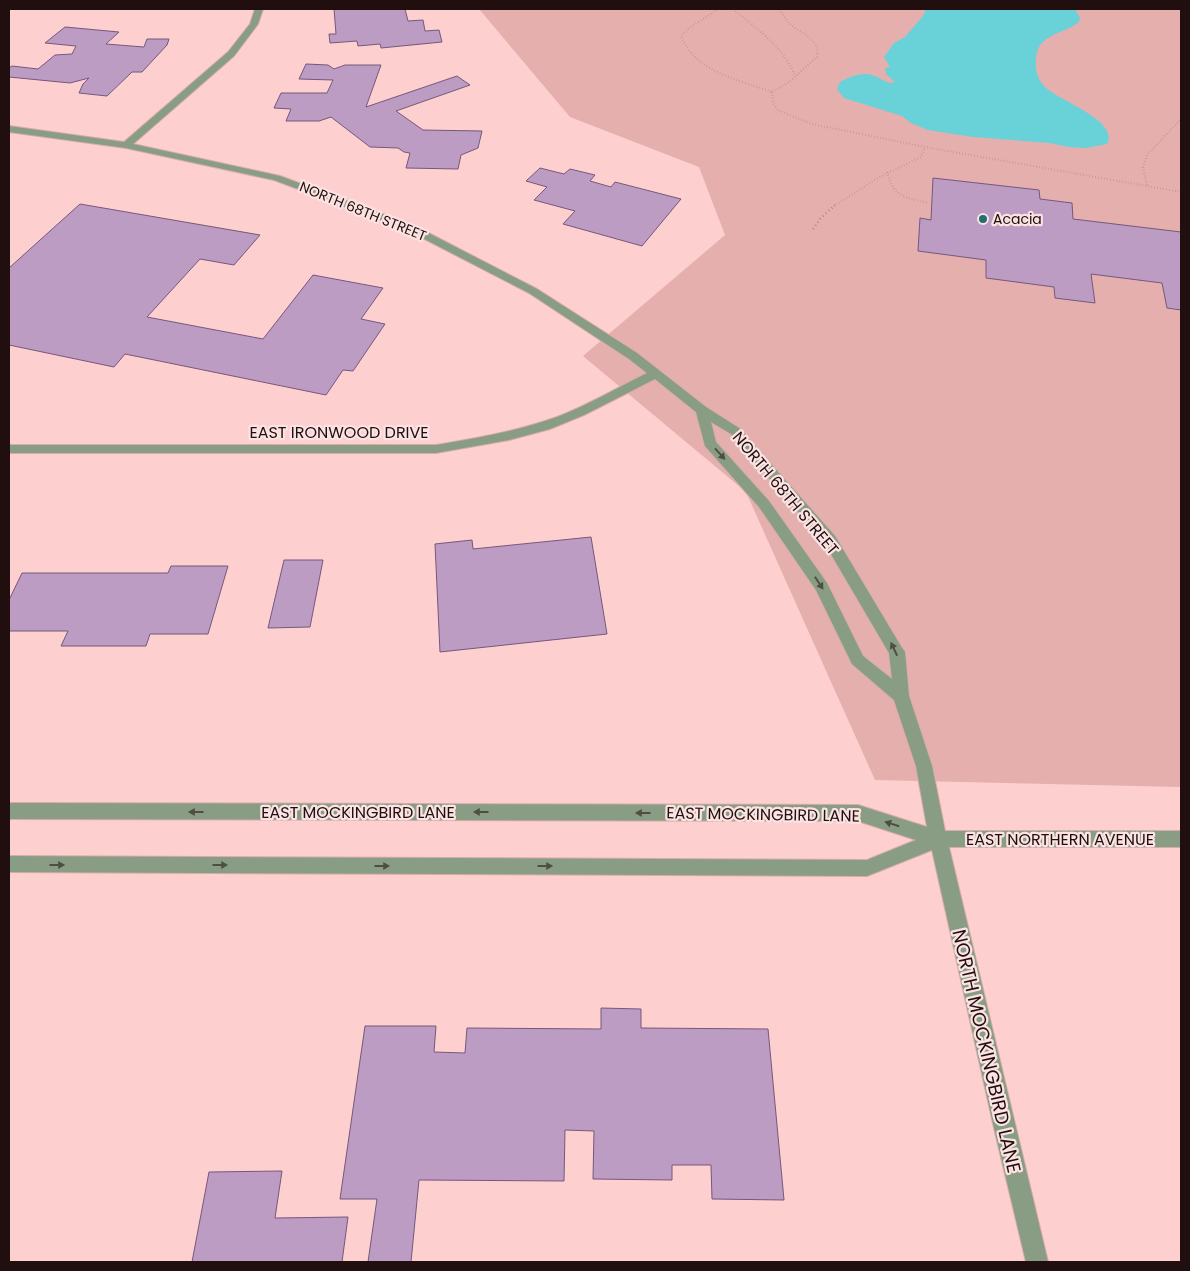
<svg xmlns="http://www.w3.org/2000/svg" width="1190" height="1271" font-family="Poppins,sans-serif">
<rect width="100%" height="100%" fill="#fdcfce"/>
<polygon fill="#e4afad" points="479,9 1181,9 1181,787 875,780 746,492 583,356 725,235 699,167 570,117"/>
<path fill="#68d2d8" d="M925,9H1075L1080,18L1079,22C1068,31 1051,33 1042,43C1037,47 1036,56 1036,61C1035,70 1038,79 1044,86C1056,100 1120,120 1107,144L1086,148L1069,147L1049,143L973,137L928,130L911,123L902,116L844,98L837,89L840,82C850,77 860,72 872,75C881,77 886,85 895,82L886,74L885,68L890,67L884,57L894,43L905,37L917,23L925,13Z"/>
<g fill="#bc9cc3" stroke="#75587c">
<polygon points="334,9 405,9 408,21 423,20 425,31 439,30 442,42 381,48 380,44 358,46 357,41 330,43 329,34 336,34"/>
<polygon points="65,27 119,32 106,44 144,47 147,39 169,39 167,45 142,72 132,72 107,96 79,93 83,84 89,78 70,83 9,77 9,68 12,66 38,69 55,55 72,54 76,46 45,43"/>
<polygon points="306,64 328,65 334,69 345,65 381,65 366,107 457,76 470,85 396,111 423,130 482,131 478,148 461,155 458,169 406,168 410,153 404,152 398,148 370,147 331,117 319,121 286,121 291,109 274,108 281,93 327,93 333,80 299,79"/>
<polygon points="540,168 564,174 570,169 595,175 590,181 611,187 615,182 681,199 642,246 563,224 575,211 534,200 547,187 526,181"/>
<polygon points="933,178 1039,190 1040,199 1072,203 1073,219 1181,232 1181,310 1167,308 1162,283 1091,274 1095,303 1055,298 1054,287 986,278 986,260 918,251 920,218 931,220"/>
<polygon points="80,204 260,235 234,265 200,259 147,317 263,339 313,275 383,288 361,319 385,324 353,371 343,370 326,395 125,354 114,367 9,345 9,268"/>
<polygon points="591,537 607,634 440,652 435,544 472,540 473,549"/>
<polygon points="284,560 323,560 310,627 268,628"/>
<polygon points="171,566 228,566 208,634 150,634 146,646 61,646 68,631 9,631 9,600 22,573 168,573"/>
<polygon points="601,1008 641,1009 641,1028 768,1029 784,1200 712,1199 711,1165 672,1165 672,1180 593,1179 594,1131 565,1130 564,1181 419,1180 411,1262 368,1262 377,1199 340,1199 365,1026 436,1026 434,1052 465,1053 467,1028 601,1029"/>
<polygon points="282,1171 275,1218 348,1217 342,1262 192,1262 209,1172"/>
</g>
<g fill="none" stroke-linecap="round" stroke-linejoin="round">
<defs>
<path id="minor" d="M255,9H263L258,24L234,56L133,144L280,176L415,226L537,289L637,353L706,407L739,428L835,536L902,648L905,652L909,696L932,766L945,831H1181V847H949L1048,1262H1026L994,1128L932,850L867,876L9,872V856L867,860L916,840L858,821L9,819V803L858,805L927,827L916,766L894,700L852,664L816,590L759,507L705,446L696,412L655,379L584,415L550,429L509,440L436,453H9V445H436C477,438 518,431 557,417C588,405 617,388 647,373L629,359L529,293L407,230L274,180L126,148L9,132V126L124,142L228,52L250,24ZM711,422L731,434L825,544L889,653L892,679L863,656L827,583L769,501L716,442Z"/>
</defs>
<use href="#minor" stroke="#d5acab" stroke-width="2"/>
<g stroke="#b08c8b" stroke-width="2" stroke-dasharray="0.5 2.5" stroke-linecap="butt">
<path d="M719,9L689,28L681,36C696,73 738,79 772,92"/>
<path d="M733,9C757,29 783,46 795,76"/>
<polyline points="772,92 773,102 777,110 812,124 925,147 1181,192"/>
<path d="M772,92L789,82L817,57C820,37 800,34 788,22C785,18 782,13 779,9"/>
<path d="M887,172C894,198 905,197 929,203"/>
<polyline points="1147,185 1143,167 1147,155 1181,119"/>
<polyline points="834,206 878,178 921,157 925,147"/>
</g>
<polyline stroke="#b08c8b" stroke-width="2.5" stroke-dasharray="1 3" stroke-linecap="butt" points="813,229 820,219 835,205"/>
<use href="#minor" fill="#889d83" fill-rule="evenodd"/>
</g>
<defs><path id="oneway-solid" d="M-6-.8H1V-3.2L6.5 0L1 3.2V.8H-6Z" transform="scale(1.25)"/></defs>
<g fill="#4f4e43">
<use href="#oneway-solid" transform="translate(720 454) rotate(48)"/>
<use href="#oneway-solid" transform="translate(819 583) rotate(57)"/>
<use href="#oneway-solid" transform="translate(894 649) rotate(-115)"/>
<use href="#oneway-solid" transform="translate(196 812) rotate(-180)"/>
<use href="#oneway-solid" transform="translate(481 812) rotate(-180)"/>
<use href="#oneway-solid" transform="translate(643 813) rotate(-180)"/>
<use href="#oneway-solid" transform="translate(892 824) rotate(-162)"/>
<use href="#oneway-solid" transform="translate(57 865)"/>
<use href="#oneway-solid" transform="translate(220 865)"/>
<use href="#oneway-solid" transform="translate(382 866)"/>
<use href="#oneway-solid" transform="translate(545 866)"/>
</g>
<circle fill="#236e73" stroke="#fae3e2" stroke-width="2" cx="983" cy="219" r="5"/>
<g text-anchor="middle" stroke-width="4.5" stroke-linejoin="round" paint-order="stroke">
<g font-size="14" fill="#210e0e" stroke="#fae3e2">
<text transform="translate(363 211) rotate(22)" y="5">NORTH 68TH STREET</text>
</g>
<g font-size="14" fill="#210e0e" stroke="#fae3e2" text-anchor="start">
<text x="993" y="224">Acacia</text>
</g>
<g font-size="16" fill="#210e0e" stroke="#fae3e2">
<text x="339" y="438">EAST IRONWOOD DRIVE</text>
<text transform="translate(786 493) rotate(50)" y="6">NORTH 68TH STREET</text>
<text x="358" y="818">EAST MOCKINGBIRD LANE</text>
<text transform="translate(763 814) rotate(1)" y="6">EAST MOCKINGBIRD LANE</text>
<text x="1060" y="845">EAST NORTHERN AVENUE</text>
</g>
<g font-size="19" fill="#210e0e" stroke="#fae3e2">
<text transform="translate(987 1051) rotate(77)" y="7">NORTH MOCKINGBIRD LANE</text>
</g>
</g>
<rect width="1190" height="1271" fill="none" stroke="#210e0e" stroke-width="20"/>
</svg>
